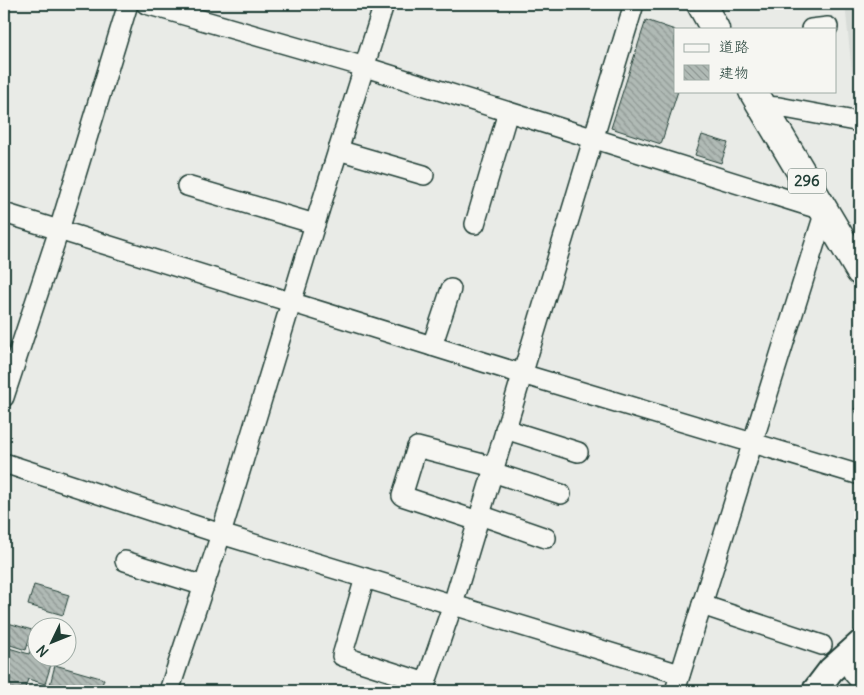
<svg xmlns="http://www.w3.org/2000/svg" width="864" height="695" font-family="Delius,'Klee One',sans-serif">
<defs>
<pattern id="building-back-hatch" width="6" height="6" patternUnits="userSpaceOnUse" patternTransform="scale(1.25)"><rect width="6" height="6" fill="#b0bab5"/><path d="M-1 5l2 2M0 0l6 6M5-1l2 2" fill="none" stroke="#8f9894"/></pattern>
</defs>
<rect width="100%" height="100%" fill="#e9ebe7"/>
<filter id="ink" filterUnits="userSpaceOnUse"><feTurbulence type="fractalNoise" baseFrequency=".02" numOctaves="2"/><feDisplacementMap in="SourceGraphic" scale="10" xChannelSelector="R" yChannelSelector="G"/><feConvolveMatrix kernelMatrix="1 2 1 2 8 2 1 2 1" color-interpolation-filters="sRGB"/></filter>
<g filter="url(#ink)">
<polygon fill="#d8dcd8" points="845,4 860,4 860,72 852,72"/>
<g fill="url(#building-back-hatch)" stroke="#1f3d34">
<polygon points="646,20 675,30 675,91 678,91 661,144 611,128"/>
<polygon points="702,135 728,143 721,163 695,155"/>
<polygon points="860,405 860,419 854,409"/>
<polygon points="34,585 69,595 63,615 28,605"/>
<polygon points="8,623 32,630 26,650 4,643"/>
<polygon points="9,648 29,654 30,650 38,652 38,658 53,658 45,684 28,679 24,691 4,691 4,683 7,672 4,672 4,665"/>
<polygon points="55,665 104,679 100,691 72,691 50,685"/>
</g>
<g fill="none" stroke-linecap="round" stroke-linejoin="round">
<defs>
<g id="minor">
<polyline points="146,4 365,67 825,211 675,691"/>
<polyline points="811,29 828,27"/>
<polyline points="762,106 779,107 860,122"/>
<polyline points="338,150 424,175"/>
<polyline points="187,186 315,224"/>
<polyline points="4,213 522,374 860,475"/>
<polyline points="475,224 508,112"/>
<polyline points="432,346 451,289"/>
<polyline points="4,397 59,230 128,4"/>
<polyline points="505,429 578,452"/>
<polyline points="4,463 221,534 680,674"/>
<polyline points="492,472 561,494"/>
<polyline points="480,515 546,538"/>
<polyline points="478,521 402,496 417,447 494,467"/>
<polyline points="125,561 204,586"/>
<polyline points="365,578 342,656 426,683"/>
<polyline points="702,605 822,645"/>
<polyline points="853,673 860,681"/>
<polyline points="169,691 221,534 315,224 384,4"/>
<polyline points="423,691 453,604 634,4"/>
</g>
<polyline id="major" points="815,691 831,670 860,644"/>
<g id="highway">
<polyline points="701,4 715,29"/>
<polyline points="753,91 860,271"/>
</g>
</defs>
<use href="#minor" stroke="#1f3d34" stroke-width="22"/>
<use href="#major" stroke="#1f3d34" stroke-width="29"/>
<use href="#highway" stroke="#1f3d34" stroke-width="31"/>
<use href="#minor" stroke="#f6f6f2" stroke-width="19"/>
<use href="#major" stroke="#f6f6f2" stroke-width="25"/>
<use href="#highway" stroke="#f6f6f2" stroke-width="28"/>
</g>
</g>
<g text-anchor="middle" stroke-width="4" stroke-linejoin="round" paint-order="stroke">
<rect fill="#f6f6f2" stroke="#60746d" stroke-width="1" x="788" y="168.5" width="38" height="25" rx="4"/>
<g font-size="15" font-weight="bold" fill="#1f3d34">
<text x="807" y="186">296</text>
</g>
</g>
<rect width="864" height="695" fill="none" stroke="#f6f6f2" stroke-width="20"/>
<rect x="10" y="10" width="844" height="675" fill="none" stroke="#1f3d34" stroke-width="2" filter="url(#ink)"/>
<rect x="674" y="28" width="162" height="65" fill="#f6f6f2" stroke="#a0aca6"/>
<rect x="684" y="44" width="25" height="8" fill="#f6f6f2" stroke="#a0aca6"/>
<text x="719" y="52" font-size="15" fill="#1f3d34">道路</text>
<rect x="684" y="65" width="25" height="15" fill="url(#building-back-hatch)" stroke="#a0aca6"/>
<text x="719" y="78" font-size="15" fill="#1f3d34">建物</text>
<g transform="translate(52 642) rotate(227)"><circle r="24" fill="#f6f6f2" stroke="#a0aca6"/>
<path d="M0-4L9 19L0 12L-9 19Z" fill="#1f3d34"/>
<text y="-8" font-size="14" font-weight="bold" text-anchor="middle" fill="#1f3d34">N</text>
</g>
</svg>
